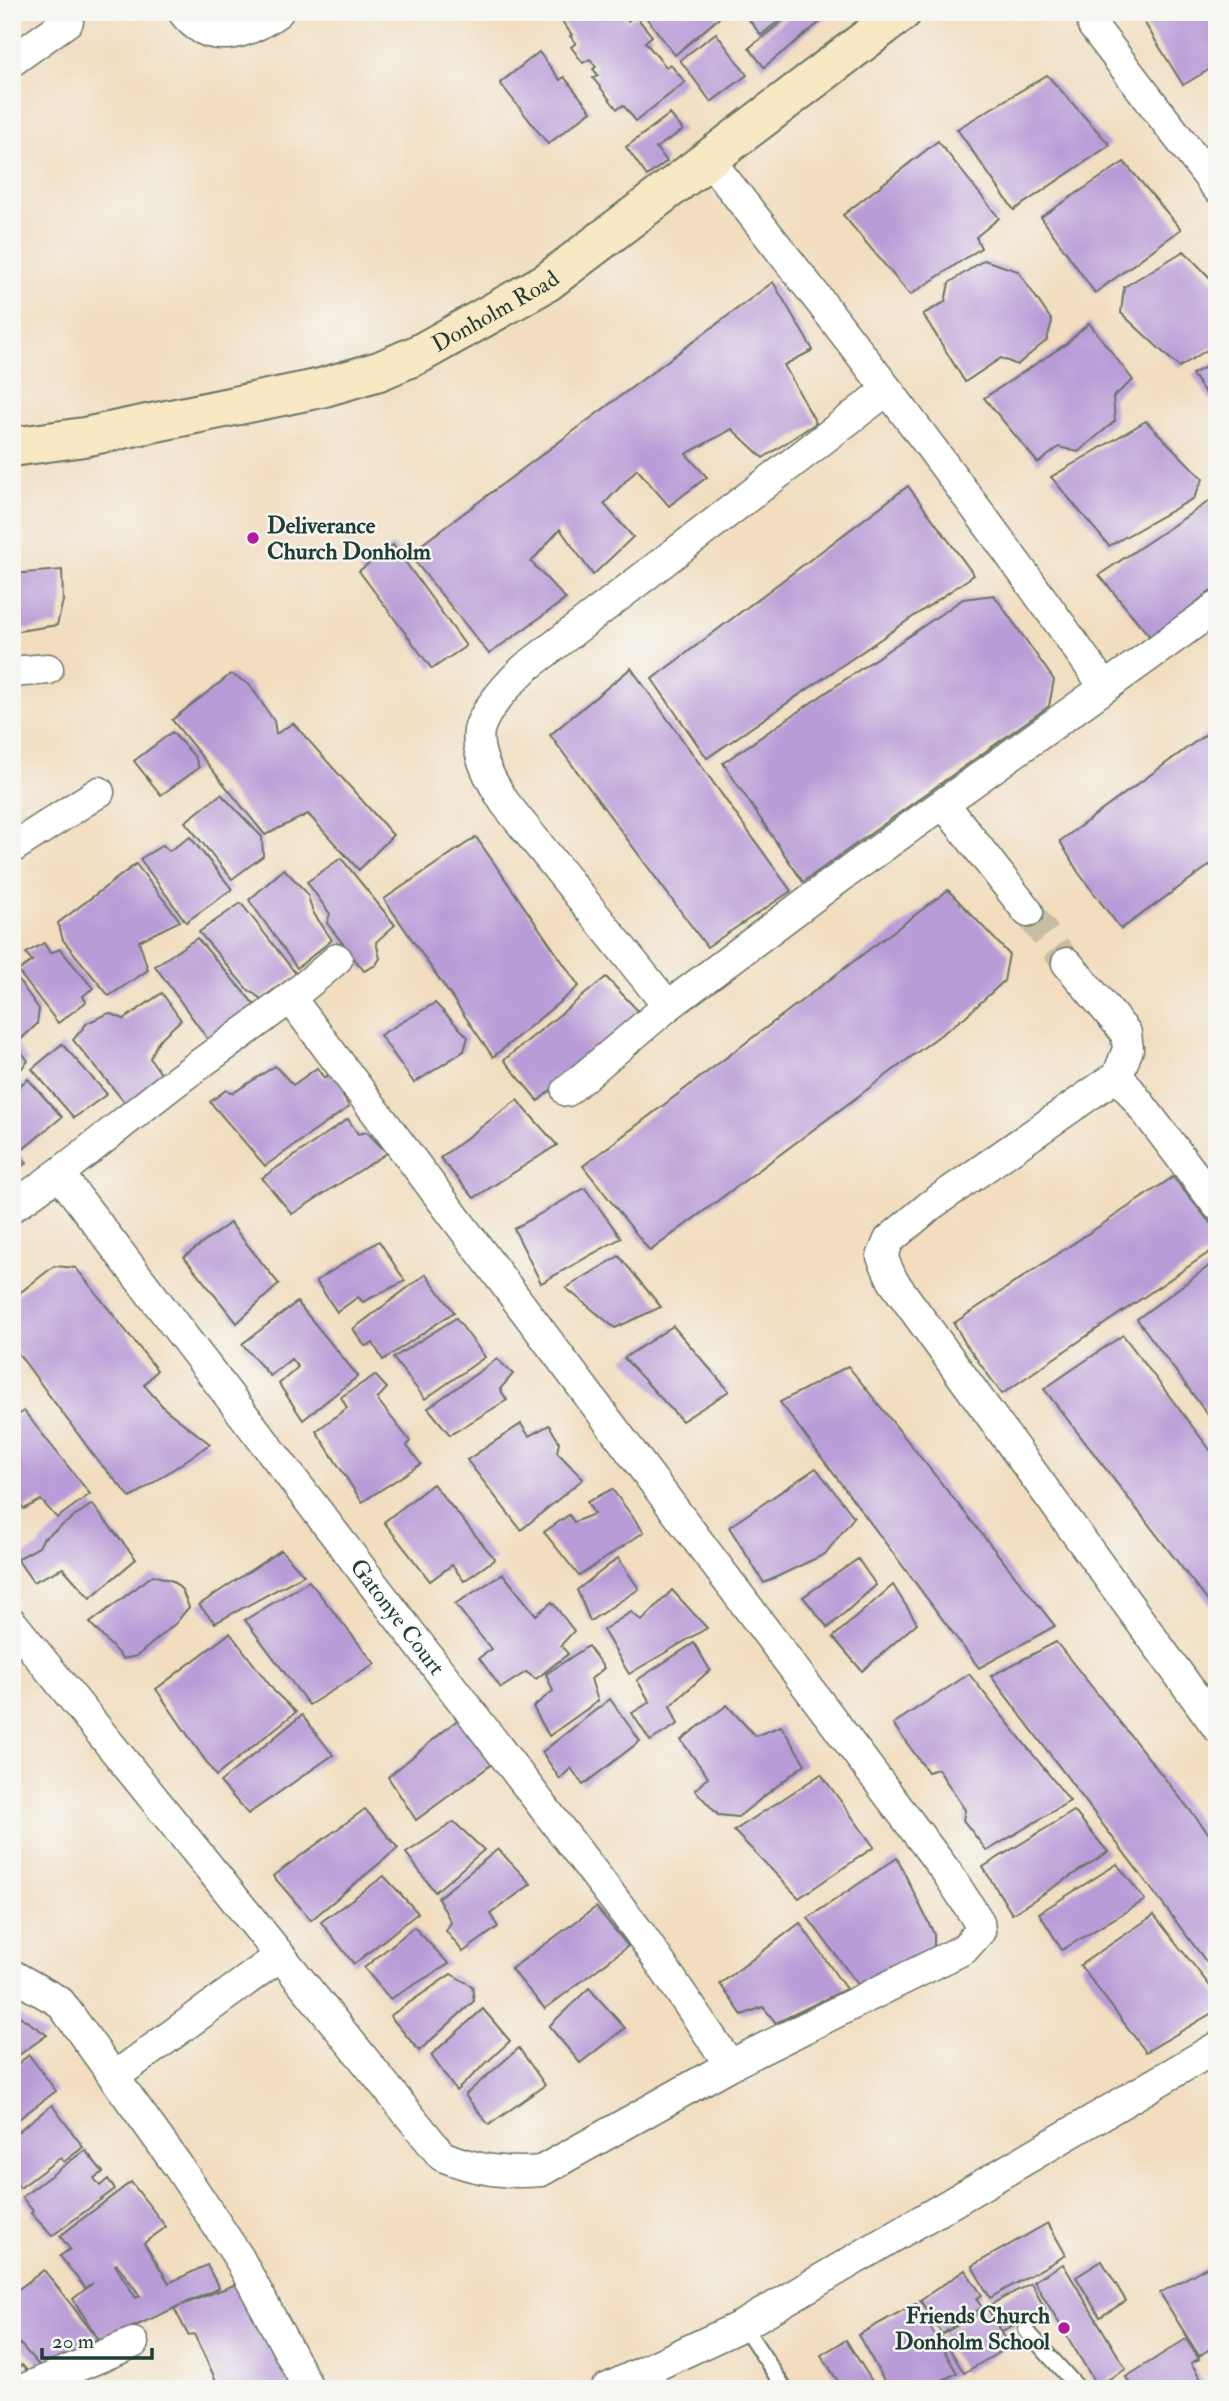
<svg xmlns="http://www.w3.org/2000/svg" width="1229" height="2401" font-family="'IM FELL Double Pica',serif">
<rect width="100%" height="100%" fill="#f6f6f2"/>
<filter id="ink" filterUnits="userSpaceOnUse"><feTurbulence type="fractalNoise" baseFrequency=".0143" numOctaves="2"/><feDisplacementMap in="SourceGraphic" scale="14" xChannelSelector="R" yChannelSelector="G"/><feConvolveMatrix kernelMatrix="1 2 1 2 8 2 1 2 1" color-interpolation-filters="sRGB"/></filter>
<filter id="wash" filterUnits="userSpaceOnUse"><feTurbulence type="fractalNoise" baseFrequency=".00686" numOctaves="4" result="noise"/><feDisplacementMap in="SourceGraphic" scale="28" xChannelSelector="R" yChannelSelector="G"/><feGaussianBlur stdDeviation="1.57" result="paint"/><feColorMatrix in="noise" values="0 0 0 0 0 0 0 0 0 0 0 0 0 0 0 0 0 1.4 0 .05"/><feComposite in="paint" operator="in"/></filter>
<g filter="url(#wash)">
<rect width="100%" height="100%" fill="#f2ddbf"/>
<g id="blocks">
<g fill="#b99bd7" fill-rule="evenodd">
<polygon points="555,12 621,12 628,21 635,15 652,36 645,42 666,67 670,64 685,82 636,121 623,105 617,109 593,78 598,75 593,69 596,67 590,59 583,63 571,47 576,43 570,36 572,35"/>
<polygon points="642,12 715,12 719,18 675,55"/>
<polygon points="743,12 790,12 761,35"/>
<polygon points="794,12 818,12 824,19 764,67 749,48"/>
<polygon points="1147,12 1217,12 1217,65 1183,85 1141,17"/>
<polygon points="716,33 747,75 711,102 680,60"/>
<polygon points="539,52 560,80 564,77 591,111 548,144 500,83"/>
<polygon points="1047,75 1110,145 1014,210 957,129"/>
<polygon points="670,114 683,130 656,148 667,161 647,176 626,147"/>
<polygon points="938,141 999,218 976,237 981,248 910,295 843,215"/>
<polygon points="1124,162 1181,229 1095,293 1041,217"/>
<polygon points="1184,251 1217,285 1217,344 1179,367 1121,313 1124,287"/>
<polygon points="984,260 1018,271 1052,321 1047,340 1017,365 1001,358 965,382 923,314 945,302 949,283"/>
<polygon points="773,282 813,350 784,365 816,423 763,458 732,429 686,454 707,477 669,506 637,469 604,504 633,537 593,575 560,529 531,562 566,599 489,654 409,554"/>
<polygon points="1089,323 1133,380 1113,397 1115,421 1078,452 1059,447 1038,463 984,398 1066,344"/>
<polygon points="1217,361 1217,410 1192,374"/>
<polygon points="1146,421 1203,479 1194,498 1109,546 1051,477"/>
<polygon points="908,486 974,575 707,758 652,679"/>
<polygon points="1217,496 1217,586 1151,638 1099,575"/>
<polygon points="393,545 466,646 432,669 359,571"/>
<polygon points="62,570 63,601 57,625 12,632 12,574"/>
<polygon points="994,595 1054,680 1049,706 803,882 723,763 963,599"/>
<polygon points="631,668 791,891 707,947 550,735"/>
<polygon points="231,674 250,685 274,721 276,734 293,723 393,835 359,870 308,814 265,835 172,720"/>
<polygon points="1217,726 1217,860 1121,929 1078,872 1060,841"/>
<polygon points="172,732 195,757 199,768 161,795 134,761"/>
<polygon points="221,794 262,837 263,856 232,879 185,822"/>
<polygon points="190,837 232,889 186,922 140,859 163,845 169,851"/>
<polygon points="476,837 579,986 493,1057 384,899"/>
<polygon points="341,858 395,925 376,942 380,958 376,965 364,971 327,923 330,914 307,882"/>
<polygon points="136,864 180,921 139,941 148,970 109,996 63,940 58,923"/>
<polygon points="284,869 307,893 313,912 332,940 297,968 249,900"/>
<polygon points="948,890 1009,954 1004,981 966,1016 650,1251 583,1166"/>
<polygon points="241,903 296,974 261,999 246,988 199,932"/>
<polygon points="197,938 260,1011 209,1041 155,966"/>
<polygon points="44,943 50,953 60,949 93,988 83,996 86,1002 58,1023 18,971 32,961 26,953"/>
<polygon points="12,971 39,1009 37,1024 16,1044 28,1061 12,1079"/>
<polygon points="606,977 640,1013 538,1101 504,1060"/>
<polygon points="162,993 181,1020 159,1040 150,1058 161,1074 131,1110 73,1040 87,1023 109,1013 124,1019"/>
<polygon points="435,1003 468,1037 464,1051 414,1083 380,1035"/>
<polygon points="62,1044 107,1094 74,1118 32,1069"/>
<polygon points="275,1066 293,1085 317,1068 324,1078 332,1072 348,1091 343,1096 349,1107 265,1166 210,1102 226,1090 233,1093"/>
<polygon points="28,1079 62,1117 22,1150 12,1138 12,1092"/>
<polygon points="517,1100 557,1145 474,1198 440,1158"/>
<polygon points="348,1119 358,1134 367,1132 387,1153 292,1214 262,1178"/>
<polygon points="12,1146 27,1163 12,1172"/>
<polygon points="1173,1177 1217,1231 1217,1247 1002,1394 965,1343 954,1323"/>
<polygon points="585,1188 621,1238 541,1283 514,1229"/>
<polygon points="230,1223 279,1284 237,1323 184,1257"/>
<polygon points="379,1241 405,1281 363,1302 358,1297 337,1312 316,1281"/>
<polygon points="619,1256 661,1307 615,1328 566,1288"/>
<polygon points="1213,1263 1217,1267 1217,1427 1137,1319"/>
<polygon points="54,1266 76,1268 157,1370 144,1385 165,1409 210,1444 131,1498 98,1461 12,1345 12,1299"/>
<polygon points="426,1274 454,1312 383,1360 373,1343 365,1346 353,1329"/>
<polygon points="297,1302 358,1376 303,1420 279,1384 298,1367 291,1359 270,1376 242,1344"/>
<polygon points="456,1318 485,1357 425,1399 393,1358"/>
<polygon points="673,1326 729,1391 682,1421 624,1358"/>
<polygon points="1123,1335 1217,1459 1217,1613 1044,1389"/>
<polygon points="497,1359 513,1374 500,1389 507,1400 450,1435 428,1408"/>
<polygon points="848,1366 1055,1626 979,1668 780,1402"/>
<polygon points="375,1375 387,1388 377,1399 410,1441 407,1446 421,1464 362,1502 316,1431 347,1408 341,1397"/>
<polygon points="24,1411 90,1494 57,1518 41,1500 24,1509 12,1493 12,1420"/>
<polygon points="521,1424 529,1436 549,1425 559,1442 557,1452 583,1479 521,1530 467,1460"/>
<polygon points="816,1468 854,1517 825,1554 764,1583 729,1527"/>
<polygon points="433,1484 495,1559 464,1581 452,1565 430,1581 384,1522"/>
<polygon points="612,1489 644,1532 579,1576 544,1532 569,1515 574,1522 594,1514 587,1502"/>
<polygon points="92,1504 136,1559 90,1598 63,1568 33,1582 17,1559 39,1547 43,1539"/>
<polygon points="281,1550 304,1575 215,1623 199,1605"/>
<polygon points="618,1558 639,1589 590,1621 577,1590"/>
<polygon points="858,1559 876,1585 828,1628 803,1597"/>
<polygon points="503,1574 536,1615 552,1602 574,1631 561,1645 568,1654 536,1679 526,1672 501,1688 479,1658 491,1649 455,1604"/>
<polygon points="153,1575 173,1581 182,1590 189,1607 176,1623 137,1656 123,1659 90,1623"/>
<polygon points="309,1581 375,1664 309,1705 245,1620"/>
<polygon points="893,1585 917,1623 862,1671 833,1637"/>
<polygon points="672,1590 707,1628 629,1674 603,1630 631,1612 642,1621"/>
<polygon points="230,1633 275,1692 296,1712 216,1776 156,1689"/>
<polygon points="1056,1642 1217,1844 1217,1976 991,1676"/>
<polygon points="694,1643 710,1670 670,1706 678,1724 650,1741 632,1713 650,1702 637,1680"/>
<polygon points="588,1646 604,1668 591,1679 598,1701 549,1736 533,1707 553,1691 546,1674"/>
<polygon points="969,1674 1070,1801 987,1851 963,1820 965,1810 938,1769 928,1772 893,1724"/>
<polygon points="610,1699 640,1741 583,1785 571,1768 560,1779 542,1752"/>
<polygon points="727,1705 755,1736 781,1726 805,1764 738,1817 718,1815 695,1790 708,1777 681,1740"/>
<polygon points="302,1715 333,1755 248,1814 220,1782"/>
<polygon points="462,1716 495,1762 416,1820 388,1777"/>
<polygon points="821,1774 874,1847 799,1898 734,1831"/>
<polygon points="365,1809 398,1848 311,1920 273,1876"/>
<polygon points="1074,1811 1108,1852 1012,1914 983,1867"/>
<polygon points="454,1822 484,1850 435,1892 406,1853"/>
<polygon points="498,1849 531,1884 490,1914 498,1927 463,1952 446,1931 451,1922 438,1898"/>
<polygon points="897,1858 934,1934 934,1951 862,1990 808,1918"/>
<polygon points="1117,1864 1145,1900 1062,1950 1039,1913"/>
<polygon points="384,1876 418,1913 354,1964 321,1922"/>
<polygon points="596,1907 628,1946 545,2009 511,1969"/>
<polygon points="1154,1915 1217,1995 1217,2010 1146,2052 1080,1965"/>
<polygon points="800,1923 846,1989 776,2023 763,2007 742,2015 720,1984"/>
<polygon points="414,1927 449,1964 390,1999 364,1968"/>
<polygon points="451,1974 472,1986 474,2001 419,2051 390,2016"/>
<polygon points="589,1988 625,2028 580,2063 549,2026"/>
<polygon points="483,2009 510,2041 456,2091 431,2055"/>
<polygon points="12,2011 47,2035 12,2060"/>
<polygon points="519,2048 545,2085 489,2125 465,2095"/>
<polygon points="29,2055 56,2091 12,2124 12,2074 18,2070 15,2066"/>
<polygon points="52,2105 83,2147 64,2162 60,2158 20,2188 12,2178 12,2136"/>
<polygon points="85,2150 103,2172 94,2178 100,2186 108,2179 115,2189 52,2236 31,2213 33,2211 22,2197"/>
<path d="M131,2182L166,2227L144,2243L169,2283L207,2265L219,2288L100,2342L73,2299L93,2283L85,2288L60,2256L70,2249L60,2236ZM117,2264L140,2296L136,2298L115,2265Z"/>
<polygon points="1048,2223 1066,2255 990,2298 972,2266"/>
<polygon points="1102,2261 1126,2301 1100,2317 1076,2277"/>
<polygon points="1063,2264 1126,2369 1097,2386 1034,2281"/>
<polygon points="1210,2265 1217,2276 1217,2350 1211,2354 1208,2350 1199,2356 1160,2293"/>
<polygon points="44,2270 98,2339 43,2370 20,2344 12,2351 12,2294"/>
<polygon points="965,2270 982,2295 976,2299 982,2307 942,2334 920,2300"/>
<polygon points="247,2280 293,2389 220,2389 194,2334 188,2335 174,2308"/>
<polygon points="1031,2283 1045,2309 1002,2332 988,2306"/>
<polygon points="916,2303 957,2373 943,2380 948,2389 889,2389 858,2335"/>
<polygon points="987,2308 1010,2346 964,2373 941,2335"/>
<polygon points="1186,2339 1199,2359 1191,2363 1206,2387 1133,2389 1126,2377"/>
<polygon points="846,2340 877,2389 843,2389 821,2355"/>
<polygon points="12,2359 18,2367 22,2365 28,2372 33,2369 35,2373 12,2383"/>
</g>
</g>
</g>
<g filter="url(#ink)">
<use href="#blocks" fill-opacity="0" stroke="#697565" stroke-width="2"/>
<g fill="none" stroke-linecap="round" stroke-linejoin="round">
<polyline stroke="#c8bda3" stroke-width="30" stroke-dasharray="30 15" stroke-linecap="butt" points="1028,912 1067,963"/>
<defs>
<g id="service">
<polyline points="743,2325 785,2389"/>
<polyline points="1026,2330 1079,2389"/>
</g>
<g id="minor">
<path d="M183,12C210,48 248,34 278,12"/>
<polyline points="1093,26 1217,188"/>
<polyline points="12,61 68,21 69,12"/>
<path d="M710,161C846,332 978,507 1104,686"/>
<polyline points="12,672 48,669"/>
<polyline points="944,804 1028,912"/>
<polyline points="12,848 99,792"/>
<polyline points="1067,963 1126,1033 1128,1049 1118,1075 931,1205 889,1240 882,1257 893,1281 1217,1727"/>
<path d="M668,1006L505,803C493,784 475,755 479,731C483,711 510,682 525,668L886,391"/>
<polyline points="1118,1075 1217,1205"/>
<polyline points="567,1091 668,1006 824,889 1217,607"/>
<path id="s1" d="M60,1175L639,1932L730,2065"/>
<path d="M12,1207C69,1169 120,1124 174,1083C229,1042 285,1005 337,959"/>
<path d="M12,1623L442,2156C476,2170 505,2174 541,2171L730,2065L964,1949L980,1931L979,1922L948,1874L291,999"/>
<polyline points="12,1975 60,2002 178,2166 239,2258 309,2389"/>
<polyline points="114,2077 280,1956"/>
<polyline points="24,2389 133,2343"/>
<polyline points="606,2389 743,2325 1217,2047"/>
</g>
<g id="secondary">
<path id="s2" d="M12,447L84,437L321,388L379,371L419,354L547,282L902,12"/>
</g>
</defs>
<use href="#service" stroke="#697565" stroke-width="18"/>
<use href="#minor" stroke="#697565" stroke-width="33"/>
<use href="#secondary" stroke="#697565" stroke-width="42"/>
<use href="#service" stroke="#fff" stroke-width="14"/>
<use href="#minor" stroke="#fff" stroke-width="30"/>
<use href="#secondary" stroke="#f8e8c3" stroke-width="38"/>
</g>
</g>
<g fill="#b5179e" stroke="#f6f6f2" stroke-width="2.5">
<circle cx="253" cy="538" r="7"/>
<circle cx="1064" cy="2328" r="7"/>
</g>
<g text-anchor="middle" stroke-width="5" stroke-linejoin="round" paint-order="stroke">
<g font-size="23" fill="#1f3d34" stroke="#f6f6f2">
<text dy="8" stroke="none"><textPath href="#s2" startOffset="506">Donholm Road</textPath></text>
<text dy="8" stroke="none"><textPath href="#s1" startOffset="556">Gatonye Court</textPath></text>
</g>
<g font-size="23" font-weight="bold" fill="#1f3d34" stroke="#f6f6f2" text-anchor="start">
<text x="267" y="533">Deliverance<tspan x="267" dy="26">Church Donholm</tspan></text>
<text x="1050" y="2323" text-anchor="end">Friends Church<tspan x="1050" dy="26">Donholm School</tspan></text>
</g>
</g>
<rect width="1229" height="2401" fill="none" stroke="#f6f6f2" stroke-width="42"/>
<path d="M42 2348v10h110v-10" fill="none" stroke="#1f3d34" stroke-width="3.5"/>
<text x="52" y="2348" font-size="21" fill="#1f3d34" stroke="#f6f6f2" stroke-width="5" paint-order="stroke">20 m</text>
</svg>
